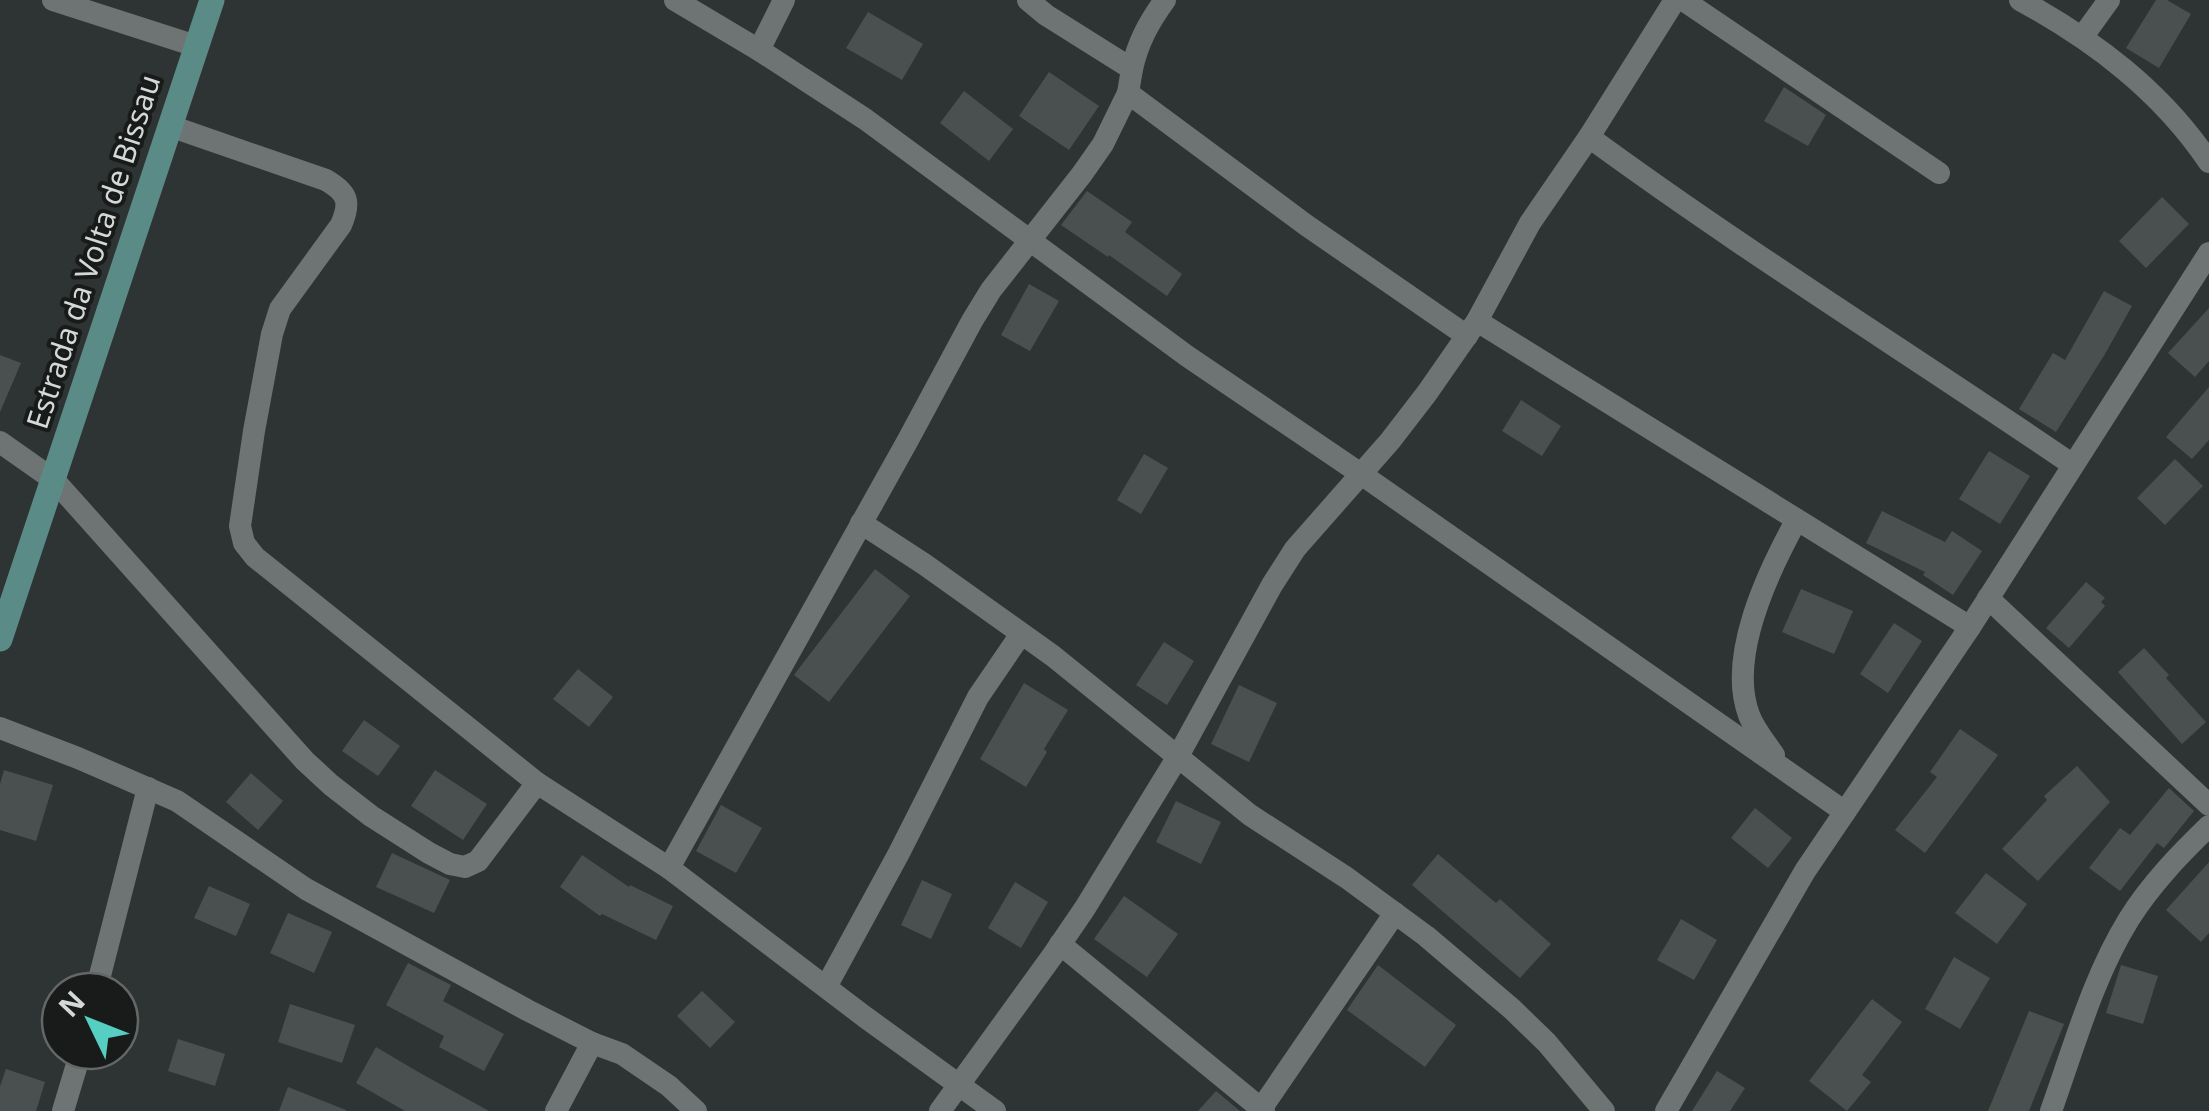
<svg xmlns="http://www.w3.org/2000/svg" width="2209" height="1111" font-family="'Noto Sans',sans-serif">
<rect width="100%" height="100%" fill="#2e3433"/>
<g fill="#4a504f">
<polygon points="2156,0 2167,0 2191,14 2159,68 2126,48"/>
<polygon points="868,12 923,44 902,80 846,48"/>
<polygon points="1049,72 1099,106 1069,150 1019,116"/>
<polygon points="1784,87 1826,115 1808,146 1764,121"/>
<polygon points="964,91 1013,129 989,161 940,123"/>
<polygon points="1087,191 1132,222 1125,232 1182,274 1167,296 1109,255 1108,257 1061,225"/>
<polygon points="2162,197 2189,224 2146,268 2119,241"/>
<polygon points="1029,284 1059,301 1030,351 1001,335"/>
<polygon points="2104,291 2132,306 2105,354 2056,432 2019,409 2053,353 2065,360"/>
<polygon points="2209,308 2209,361 2195,377 2168,353"/>
<polygon points="0,355 21,363 0,412"/>
<polygon points="2209,387 2209,440 2192,459 2166,437"/>
<polygon points="1521,400 1561,426 1542,456 1502,431"/>
<polygon points="1989,451 2030,476 2000,524 1959,499"/>
<polygon points="1144,454 1168,468 1141,514 1117,500"/>
<polygon points="2175,459 2203,486 2165,525 2137,498"/>
<polygon points="1882,511 1945,542 1952,531 1982,551 1953,595 1923,575 1925,572 1866,543"/>
<polygon points="875,569 910,596 829,702 794,675"/>
<polygon points="2086,582 2105,598 2101,602 2105,606 2069,648 2046,628"/>
<polygon points="1801,589 1853,611 1834,654 1782,632"/>
<polygon points="1894,623 1922,641 1888,693 1860,674"/>
<polygon points="1164,642 1194,661 1167,705 1136,685"/>
<polygon points="2144,648 2169,675 2166,678 2206,722 2182,744 2118,672"/>
<polygon points="578,669 613,697 589,727 553,699"/>
<polygon points="1024,683 1068,710 1044,749 1047,752 1026,787 980,759"/>
<polygon points="1239,685 1277,703 1249,762 1211,744"/>
<polygon points="364,720 400,746 378,776 342,751"/>
<polygon points="1960,729 1998,755 1925,853 1895,830 1937,777 1930,772"/>
<polygon points="2077,766 2110,802 2038,881 2002,849 2047,800 2044,796"/>
<polygon points="4,770 53,785 36,841 0,830 0,784"/>
<polygon points="435,770 487,804 463,840 411,806"/>
<polygon points="251,773 283,801 258,830 226,802"/>
<polygon points="2169,788 2194,811 2164,848 2157,843 2120,891 2089,868 2120,828 2130,835"/>
<polygon points="1176,801 1221,822 1201,864 1156,842"/>
<polygon points="721,805 762,828 736,873 696,851"/>
<polygon points="1755,808 1792,838 1768,868 1731,838"/>
<polygon points="392,853 450,880 434,913 376,887"/>
<polygon points="1438,854 1496,903 1500,899 1551,944 1520,978 1412,885"/>
<polygon points="582,855 629,887 630,885 673,906 656,940 602,914 600,916 560,887"/>
<polygon points="2209,862 2209,933 2201,942 2166,910"/>
<polygon points="1986,873 2027,904 1997,944 1955,913"/>
<polygon points="922,880 952,894 931,939 901,925"/>
<polygon points="1015,882 1048,902 1021,948 988,928"/>
<polygon points="209,886 250,904 236,936 194,918"/>
<polygon points="1124,896 1178,934 1147,977 1094,939"/>
<polygon points="288,913 332,932 314,973 270,953"/>
<polygon points="1681,919 1717,940 1694,980 1657,960"/>
<polygon points="1954,957 1990,978 1960,1029 1925,1009"/>
<polygon points="408,963 451,985 443,1001 504,1034 484,1071 439,1047 444,1036 386,1005"/>
<polygon points="1378,965 1456,1025 1425,1067 1347,1010"/>
<polygon points="2121,965 2158,976 2143,1024 2106,1013"/>
<polygon points="702,991 735,1022 710,1048 677,1016"/>
<polygon points="1872,999 1902,1022 1862,1075 1871,1082 1847,1111 1809,1081"/>
<polygon points="290,1004 355,1025 342,1063 278,1042"/>
<polygon points="2029,1011 2064,1024 2029,1111 1988,1111"/>
<polygon points="178,1039 225,1054 215,1086 168,1071"/>
<polygon points="376,1047 420,1073 489,1111 405,1111 356,1083"/>
<polygon points="6,1069 45,1082 36,1111 0,1111 0,1086"/>
<polygon points="1717,1071 1745,1088 1730,1111 1692,1111"/>
<polygon points="288,1087 346,1110 346,1111 279,1111"/>
<polygon points="1216,1091 1240,1111 1198,1111"/>
</g>
<g fill="none" stroke-linecap="round" stroke-linejoin="round">
<g stroke="#6d7473" stroke-width="22">
<polyline points="53,0 196,46"/>
<polyline points="675,0 759,50 865,119 1187,356 1361,474 1845,812"/>
<polyline points="1028,0 1046,15 1132,69 1128,93 1306,225 1467,336"/>
<polyline points="1683,0 1939,173"/>
<path d="M2020,0C2095,41 2161,91 2209,162"/>
<polyline points="2083,36 2109,0"/>
<polyline points="759,50 784,0"/>
<path d="M1132,69C1138,42 1149,22 1165,0"/>
<path d="M170,126L326,180C348,193 351,202 341,225L280,309L272,334L254,431L240,526L244,543L255,557L275,573L537,783L669,868L908,440L972,321L991,290L1082,174L1103,144L1128,93"/>
<path d="M1589,137C1746,252 1912,355 2073,465"/>
<polyline points="1477,321 1970,627"/>
<polyline points="0,442 54,480 305,761 331,785 371,816 429,853 450,864 465,867 478,861 537,783"/>
<polyline points="861,523 924,564 1053,656 1250,815 1347,878 1426,936 1512,1009 1547,1043 1604,1111"/>
<polyline points="1988,598 2209,805"/>
<polyline points="0,728 78,758 177,801 306,889 527,1010 592,1043 622,1054 669,1086 696,1111"/>
<path d="M1774,755C1765,742 1754,729 1749,715C1727,657 1768,572 1796,521"/>
<polyline points="669,868 865,1017 995,1111"/>
<polyline points="1060,944 1264,1111"/>
<polyline points="826,987 899,853 978,697 1021,634"/>
<polyline points="96,991 148,788"/>
<polyline points="1261,1109 1395,913"/>
<polyline points="63,1111 81,1051"/>
<polyline points="556,1111 592,1043"/>
<polyline points="940,1111 1053,955 1085,908 1177,758 1272,585 1295,549 1390,441 1427,393 1477,321 1530,223 1589,137 1675,0"/>
<polyline points="1666,1111 1805,871 1970,627 2209,253"/>
<path d="M2051,1111C2074,1047 2093,977 2129,919C2151,884 2180,854 2209,826"/>
</g>
<polyline stroke="#5a8b87" stroke-width="25" points="0,639 212,0"/>
</g>
<g text-anchor="middle" stroke-width="8" stroke-linejoin="round" paint-order="stroke">
<g font-size="30" fill="#d4d8d7" stroke="#181b1a">
<text transform="translate(94 252) rotate(-72)" y="10">Estrada da Volta de Bissau</text>
</g>
</g>
<g transform="translate(90 1021) rotate(313)"><circle r="48" fill="#181b1a" stroke="#636766" stroke-width="2.5"/>
<path d="M0-8L18 38L0 25L-18 38Z" fill="#57cec2"/>
<text y="-15" font-size="28" font-weight="bold" text-anchor="middle" fill="#d4d8d7">N</text>
</g>
</svg>
